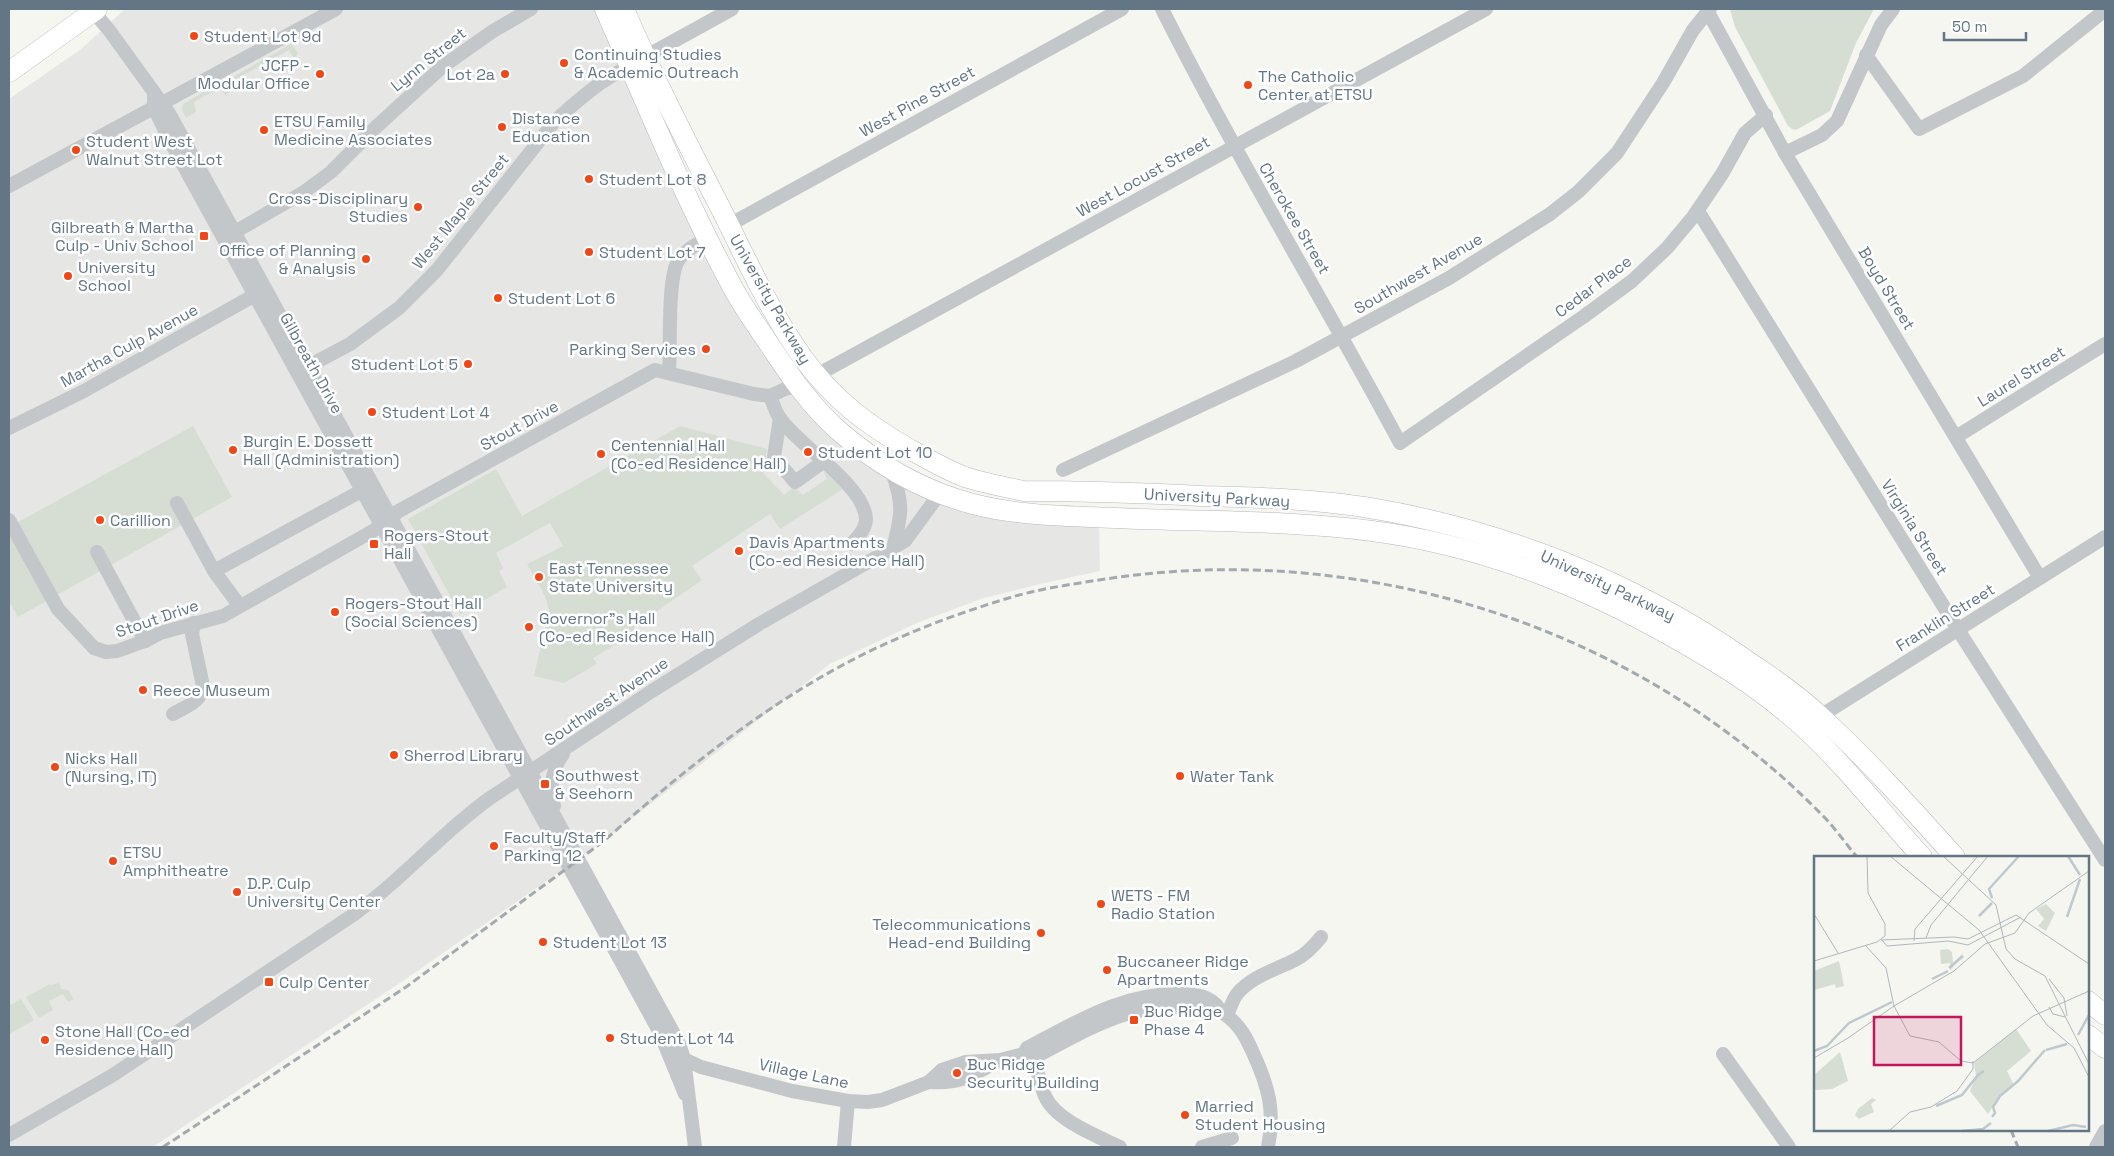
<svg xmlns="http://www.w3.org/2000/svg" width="2114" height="1156" font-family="'Space Grotesk',sans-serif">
<rect width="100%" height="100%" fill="#f6f6f1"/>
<polygon fill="#e6e7e5" points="125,9 596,9 640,106 814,417 953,497 1099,518 1100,571 1040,584 981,599 917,623 830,664 594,848 400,983 153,1147 9,1147 9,99 81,49"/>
<g fill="#d6ddd2">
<polygon points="1730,9 1874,9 1856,43 1830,111 1796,130 1792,129 1788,126 1735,27"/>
<polygon points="291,44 298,53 296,57 293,57 289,50 240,77 243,86 235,85 234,76"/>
<polygon points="223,81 229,86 229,92 226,96 220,88 194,102 196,112 186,118 182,110 183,104"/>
<polygon points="193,426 232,497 18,617 9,601 9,527"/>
<polygon points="680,426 767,449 766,455 767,467 763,473 784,495 794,487 803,495 827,479 823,471 843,489 780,529 770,514 768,515 692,566 702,580 634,627 637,632 593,658 597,664 564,683 534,676 549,609 545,596 527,564 563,546 550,523 496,553 503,568 499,571 507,587 460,614 408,519 496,469 522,516"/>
<polygon points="59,982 61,989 68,990 74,999 68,1002 63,994 49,1001 53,1010 39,1018 26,997 50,984 52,985"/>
<polygon points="21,999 34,1020 9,1034 9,1006"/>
</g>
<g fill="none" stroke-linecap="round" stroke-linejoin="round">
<defs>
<g id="highway">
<path d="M605,9C646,102 684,198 733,288C742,305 754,322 765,338C787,371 809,405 839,431C877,464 923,491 973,504C1019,516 1068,516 1116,518C1201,522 1288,520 1372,531C1495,547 1607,596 1712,660C1744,679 1773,700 1801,725C1845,765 1882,813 1922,857"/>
<path d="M624,9C653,77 687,143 721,209C746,259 770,312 803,358C834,400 866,424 911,450C928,459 946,470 965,477C984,483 1004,487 1024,491C1083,491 1143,493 1202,496C1256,497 1311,499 1364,507C1501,529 1632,581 1746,660C1772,677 1798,695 1821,717C1869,761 1912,809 1955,857"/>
<polyline points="9,72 97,9"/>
<polyline points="2088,1001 2105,1015"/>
<polyline points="2088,1035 2105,1048"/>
</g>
</defs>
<use href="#highway" stroke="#b5b9bc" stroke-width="21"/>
<g stroke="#c3c7ca" stroke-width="14">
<polyline points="91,9 109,30 169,113 679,1043 684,1059 695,1147"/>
<path d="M1162,9C1236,156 1322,298 1400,443L1583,317L1632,281L1667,248L1693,217L1722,174L1745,133L1766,115"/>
<polyline points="1708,12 1785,153 2040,578"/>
<polyline points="1866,55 1919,129 2023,76 2105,10"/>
<polyline points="645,57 732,9"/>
<polyline points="154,93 154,108 170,141 630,978 660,1033 685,1094"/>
<polyline points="1785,153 1822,135 1837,121 1881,25 1893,9"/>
<polyline points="9,186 336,9"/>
<polyline points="1698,211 1962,636 2105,860"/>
<polyline points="729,225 1122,9"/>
<polyline points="233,233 304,192 331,172 376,127 442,67 493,31 531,9"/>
<path d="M307,367L350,344L399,308L437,270L555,121C578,100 602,79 630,66"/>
<path d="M669,373C671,347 667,280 678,261C684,250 698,244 708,238"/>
<polyline points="817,375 1486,9"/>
<path d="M770,396C773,403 775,411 779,417C797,445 865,485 866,519C866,528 858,538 851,544"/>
<polyline points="780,418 774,457 795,482 823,462"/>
<polyline points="9,428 84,391 262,291"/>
<polyline points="1956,437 2105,344"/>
<path d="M891,469C904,504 902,513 893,549"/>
<polyline points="1063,470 1296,361 1449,278 1550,214 1578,192 1617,153 1663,83 1693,30 1710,9"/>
<polyline points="177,503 214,571 239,605"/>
<polyline points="9,520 58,609 94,648 106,652 117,651 145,641 160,633 223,616 371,532 391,520 397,512 655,370 754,394 770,396 785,389 797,386"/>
<polyline points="97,552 145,641"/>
<polyline points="214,571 363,490"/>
<path d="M173,714C185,707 202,702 203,686L192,634L194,623"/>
<polyline points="1814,720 2105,537"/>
<path d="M554,806C550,787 551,770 563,754"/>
<path d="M1227,1015C1230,1009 1233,999 1237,994C1252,976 1275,970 1295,960C1305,955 1314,946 1321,937"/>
<path d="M1024,1054L1027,1048C1078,1021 1126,991 1186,994C1201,995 1214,998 1221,1012"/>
<polyline points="1723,1054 1789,1147"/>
<path d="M1033,1058C1091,1028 1136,997 1205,1010C1212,1011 1220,1010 1226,1015C1241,1026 1247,1039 1254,1055C1269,1088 1275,1112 1268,1147"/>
<path d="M678,1061L684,1059L701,1067L792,1091L848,1101L868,1102L882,1100L929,1082L942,1070L966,1062L1000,1060L1024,1054L1033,1058C1038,1071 1040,1084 1045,1096C1055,1120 1097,1136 1120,1147"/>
<path d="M929,1082C960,1084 970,1077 996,1062"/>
<path d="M9,1135L113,1075L353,915C402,880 441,833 490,798L652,691L759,624L905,541L940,493"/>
<polyline points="844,1147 848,1101"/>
<polyline points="1202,1147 1232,1138"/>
<polyline points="2096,1147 2105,1131"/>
</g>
<use href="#highway" stroke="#fff" stroke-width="20"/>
<g stroke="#a3aaaf" stroke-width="3" stroke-dasharray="8 4" stroke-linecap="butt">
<polyline points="2011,1130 2018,1147"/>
<path d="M163,1147L406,987L604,841C696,759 794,681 908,634C938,621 970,610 1002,600C1033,590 1066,585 1099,580C1361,538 1640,626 1826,819C1837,831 1847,845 1857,857"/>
</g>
</g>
<g fill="#ee4819" stroke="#fff" stroke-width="2">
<circle cx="194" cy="36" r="5"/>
<circle cx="564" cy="63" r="5"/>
<circle cx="320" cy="74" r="5"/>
<circle cx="505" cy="74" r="5"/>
<circle cx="1248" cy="85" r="5"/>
<circle cx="502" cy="127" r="5"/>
<circle cx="264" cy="130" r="5"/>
<circle cx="76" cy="150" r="5"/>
<circle cx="589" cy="179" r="5"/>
<circle cx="418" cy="207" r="5"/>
<rect x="199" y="231" width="10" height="10" rx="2.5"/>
<circle cx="589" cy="252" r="5"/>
<circle cx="366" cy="259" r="5"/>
<circle cx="68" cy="276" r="5"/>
<circle cx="498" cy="298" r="5"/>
<circle cx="706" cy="349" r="5"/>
<circle cx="468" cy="364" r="5"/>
<circle cx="372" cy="412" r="5"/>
<circle cx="233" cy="450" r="5"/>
<circle cx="808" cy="452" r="5"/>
<circle cx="601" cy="454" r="5"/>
<circle cx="100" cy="520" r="5"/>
<rect x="369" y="539" width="10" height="10" rx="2.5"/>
<circle cx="739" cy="551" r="5"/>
<circle cx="539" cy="577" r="5"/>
<circle cx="335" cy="612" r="5"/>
<circle cx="529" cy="627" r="5"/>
<circle cx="143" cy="690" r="5"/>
<circle cx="394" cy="755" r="5"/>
<circle cx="55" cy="767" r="5"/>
<circle cx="1180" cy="776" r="5"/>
<rect x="540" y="779" width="10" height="10" rx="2.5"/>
<circle cx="494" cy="846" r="5"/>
<circle cx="113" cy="861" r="5"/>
<circle cx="237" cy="892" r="5"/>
<circle cx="1101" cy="904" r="5"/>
<circle cx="1041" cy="933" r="5"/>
<circle cx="543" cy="942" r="5"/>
<circle cx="1107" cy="970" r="5"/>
<rect x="264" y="977" width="10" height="10" rx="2.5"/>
<rect x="1129" y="1015" width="10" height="10" rx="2.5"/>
<circle cx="610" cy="1038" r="5"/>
<circle cx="45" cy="1040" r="5"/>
<circle cx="957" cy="1073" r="5"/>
<circle cx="1185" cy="1115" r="5"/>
</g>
<g text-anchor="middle" stroke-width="5" stroke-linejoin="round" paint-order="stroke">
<g font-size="16" fill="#627685" stroke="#fff" text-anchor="start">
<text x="204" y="42">Student Lot 9d</text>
<text x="574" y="60">Continuing Studies<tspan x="574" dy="18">&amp; Academic Outreach</tspan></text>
<text x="310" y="71" text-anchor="end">JCFP -<tspan x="310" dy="18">Modular Office</tspan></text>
<text x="495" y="80" text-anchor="end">Lot 2a</text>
<text x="1258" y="82">The Catholic<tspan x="1258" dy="18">Center at ETSU</tspan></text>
<text x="512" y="124">Distance<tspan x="512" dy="18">Education</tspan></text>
<text x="274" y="127">ETSU Family<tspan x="274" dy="18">Medicine Associates</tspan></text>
<text x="86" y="147">Student West<tspan x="86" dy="18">Walnut Street Lot</tspan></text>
<text x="599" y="185">Student Lot 8</text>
<text x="408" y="204" text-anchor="end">Cross-Disciplinary<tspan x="408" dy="18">Studies</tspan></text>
<text x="194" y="233" text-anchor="end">Gilbreath &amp; Martha<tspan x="194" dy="18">Culp - Univ School</tspan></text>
<text x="356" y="256" text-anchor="end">Office of Planning<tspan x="356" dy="18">&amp; Analysis</tspan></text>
<text x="599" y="258">Student Lot 7</text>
<text x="78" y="273">University<tspan x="78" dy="18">School</tspan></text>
<text x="508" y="304">Student Lot 6</text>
<text x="696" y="355" text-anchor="end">Parking Services</text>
<text x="458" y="370" text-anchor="end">Student Lot 5</text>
<text x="382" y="418">Student Lot 4</text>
<text x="243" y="447">Burgin E. Dossett<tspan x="243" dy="18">Hall (Administration)</tspan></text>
<text x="611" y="451">Centennial Hall<tspan x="611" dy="18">(Co-ed Residence Hall)</tspan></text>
<text x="818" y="458">Student Lot 10</text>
<text x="110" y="526">Carillion</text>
<text x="384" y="541">Rogers-Stout<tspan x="384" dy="18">Hall</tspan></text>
<text x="749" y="548">Davis Apartments<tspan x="749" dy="18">(Co-ed Residence Hall)</tspan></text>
<text x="549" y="574">East Tennessee<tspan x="549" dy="18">State University</tspan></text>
<text x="345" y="609">Rogers-Stout Hall<tspan x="345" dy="18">(Social Sciences)</tspan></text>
<text x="539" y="624">Governor"s Hall<tspan x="539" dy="18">(Co-ed Residence Hall)</tspan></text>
<text x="153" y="696">Reece Museum</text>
<text x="404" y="761">Sherrod Library</text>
<text x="65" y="764">Nicks Hall<tspan x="65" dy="18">(Nursing, IT)</tspan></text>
<text x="555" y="781">Southwest<tspan x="555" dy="18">&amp; Seehorn</tspan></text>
<text x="1190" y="782">Water Tank</text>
<text x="504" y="843">Faculty/Staff<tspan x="504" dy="18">Parking 12</tspan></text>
<text x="123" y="858">ETSU<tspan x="123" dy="18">Amphitheatre</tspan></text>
<text x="247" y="889">D.P. Culp<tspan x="247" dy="18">University Center</tspan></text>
<text x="1111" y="901">WETS - FM<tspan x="1111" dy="18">Radio Station</tspan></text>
<text x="1031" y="930" text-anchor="end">Telecommunications<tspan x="1031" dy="18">Head-end Building</tspan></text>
<text x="553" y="948">Student Lot 13</text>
<text x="1117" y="967">Buccaneer Ridge<tspan x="1117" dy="18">Apartments</tspan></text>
<text x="279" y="988">Culp Center</text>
<text x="1144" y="1017">Buc Ridge<tspan x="1144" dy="18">Phase 4</tspan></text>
<text x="55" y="1037">Stone Hall (Co-ed<tspan x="55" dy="18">Residence Hall)</tspan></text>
<text x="620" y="1044">Student Lot 14</text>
<text x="967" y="1070">Buc Ridge<tspan x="967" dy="18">Security Building</tspan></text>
<text x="1195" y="1112">Married<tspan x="1195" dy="18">Student Housing</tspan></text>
</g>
<g font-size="16" fill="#627685" stroke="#fff">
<text transform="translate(428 59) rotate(-39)" y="6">Lynn Street</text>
<text transform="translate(917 101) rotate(-29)" y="6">West Pine Street</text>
<text transform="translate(1143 176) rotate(-29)" y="6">West Locust Street</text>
<text transform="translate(460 211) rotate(-51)" y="6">West Maple Street</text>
<text transform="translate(1295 218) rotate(60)" y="6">Cherokee Street</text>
<text transform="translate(1418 273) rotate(-30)" y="6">Southwest Avenue</text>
<text transform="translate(1593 286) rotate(-37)" y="6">Cedar Place</text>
<text transform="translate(1887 288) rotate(59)" y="6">Boyd Street</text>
<text transform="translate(771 299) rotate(60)" y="6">University Parkway</text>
<text transform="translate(129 345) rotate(-29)" y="6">Martha Culp Avenue</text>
<text transform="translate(312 363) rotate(61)" y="6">Gilbreath Drive</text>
<text transform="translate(2021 376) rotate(-32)" y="6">Laurel Street</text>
<text transform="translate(519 425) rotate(-29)" y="6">Stout Drive</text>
<text transform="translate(1217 497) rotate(3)" y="6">University Parkway</text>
<text transform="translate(1915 527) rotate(58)" y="6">Virginia Street</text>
<text transform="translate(1608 585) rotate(25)" y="6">University Parkway</text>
<text transform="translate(1945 617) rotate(-32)" y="6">Franklin Street</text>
<text transform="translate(157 618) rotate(-19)" y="6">Stout Drive</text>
<text transform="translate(606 701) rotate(-34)" y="6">Southwest Avenue</text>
<text transform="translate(804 1073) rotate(12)" y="6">Village Lane</text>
</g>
</g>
<g transform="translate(1814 856)">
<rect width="275" height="275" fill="#f6f6f1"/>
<path d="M232,48L241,57L232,75L224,70L230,63L222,53ZM134,93L138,96L139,107L151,95L136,115V107L127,108L126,94ZM25,105L30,130L22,132L21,128L0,134V115ZM202,173L217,195L193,215L200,229L186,240L174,258L156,235L162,220L160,207ZM26,196L34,225L18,233L0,234V219ZM58,242L62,244L57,248L60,256L45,263L41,259L44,253Z" fill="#d6ddd2"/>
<path fill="none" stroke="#bdc9ce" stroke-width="2.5" d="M254,0L266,19M178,42L175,33L205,0M165,60L178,47M253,61L266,23M135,112L149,100M118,123L134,115M264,179L275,159M232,194L253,188M0,195L13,190L35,167L78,146M122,250L148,239L164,219L170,215M178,261L181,257L179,251L186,240L204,225L231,194M148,275L169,273L177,267M234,275L259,269L272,271"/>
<path fill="none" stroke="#aeb7bc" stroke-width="1" d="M76,0L165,74L233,169L260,192L275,221M129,0L182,49L192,93L201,103L231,120L275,208M0,58L24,97M112,82L117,69L174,0M67,84L140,81L154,83L202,59L275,108M68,84L73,90L134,85L154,89L207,61M100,85L101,73L164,0M51,89L72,112L80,150L140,115L171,88L201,77L215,57L275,15M0,105L63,86L71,80V68L54,37L53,0M235,123L250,142L253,160M235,151L239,158L251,161M0,202L34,182L80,150L96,180L125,186L147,205L159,207L219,160L275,135M75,275L96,256L117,251L143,235L159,213V205"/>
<path fill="#c2185b" fill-opacity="0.15" stroke="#c2185b" stroke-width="2.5" d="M60,161H147V209H60Z"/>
<rect width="275" height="275" fill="none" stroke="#627685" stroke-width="2.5"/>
</g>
<rect width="2114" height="1156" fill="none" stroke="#627685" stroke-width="20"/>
<path d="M1944 32v8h82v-8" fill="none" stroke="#627685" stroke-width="2.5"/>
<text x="1952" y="32" font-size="15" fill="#627685" stroke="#ffffff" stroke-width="4" paint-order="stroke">50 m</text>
</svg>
